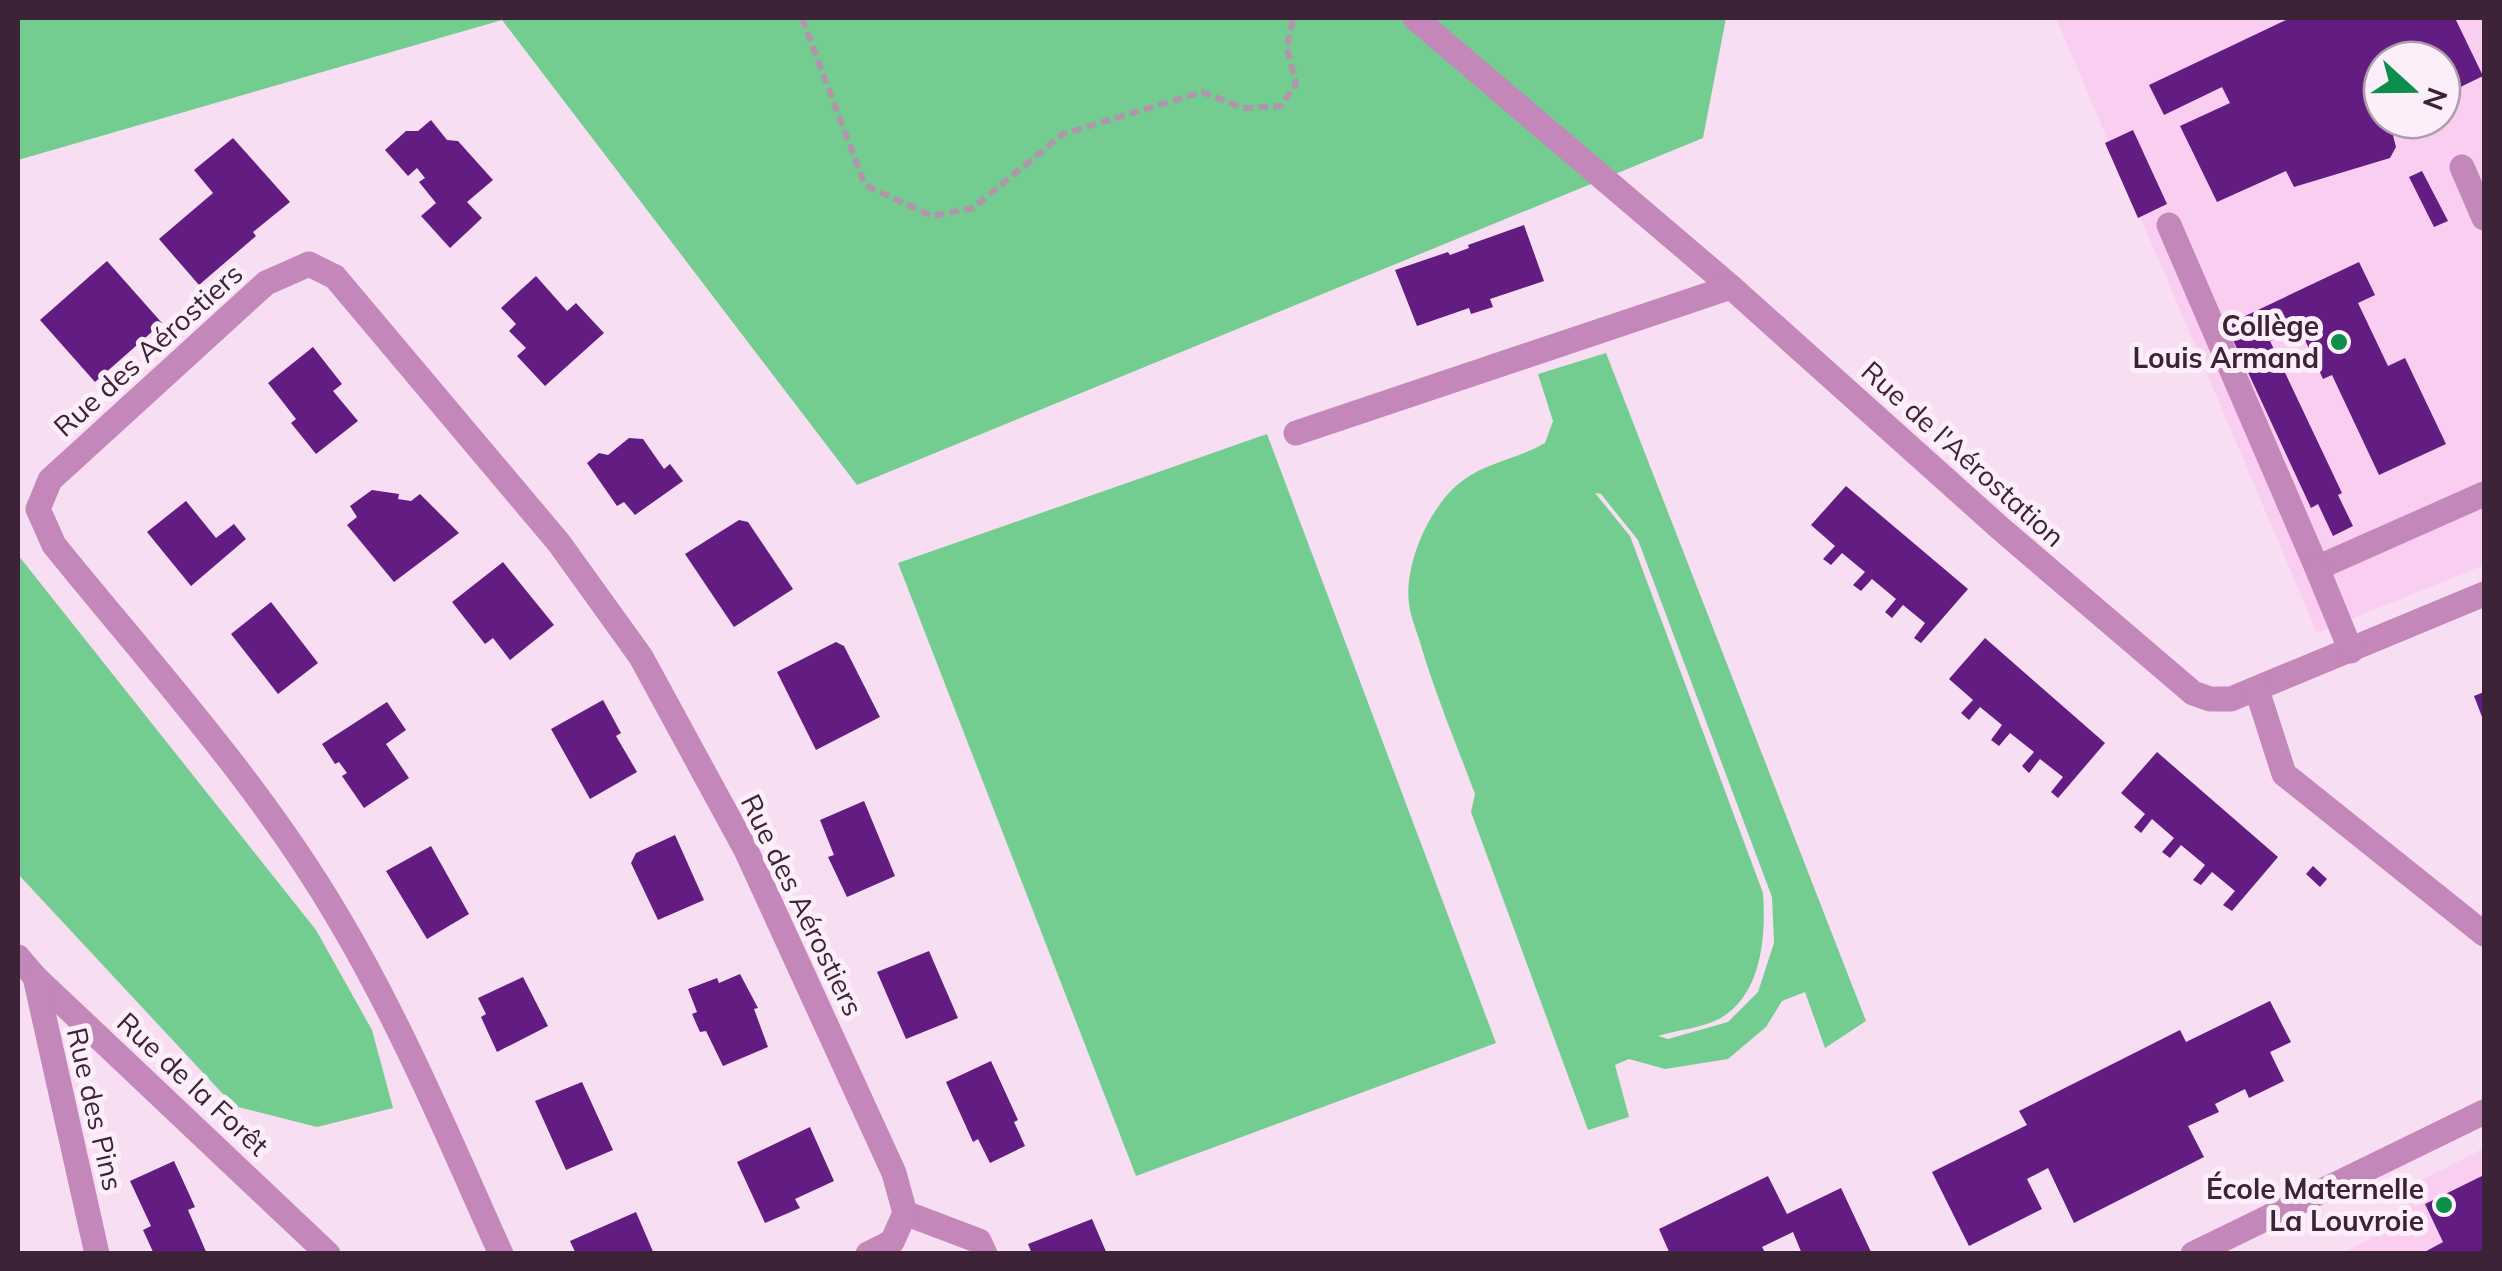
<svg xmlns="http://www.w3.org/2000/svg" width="2502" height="1271" font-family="Mulish,sans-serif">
<rect width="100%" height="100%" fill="#f8def3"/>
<g fill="#f9cef1" fill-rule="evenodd">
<path d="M2056,18H2484V565L2317,633ZM2382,60H2442V120H2382Z"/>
<polygon points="2484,1148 2484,1253 2341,1254 2401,1223 2406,1188"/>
</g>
<g fill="#73cd90" fill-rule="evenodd">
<polygon points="18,18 1726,18 1703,138 857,485 502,20 18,160"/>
<path d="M1606,353L1866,1021L1825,1048L1805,992L1782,1001L1766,1027L1728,1059L1665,1069L1629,1059L1615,1065L1629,1117L1588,1130L1471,812L1475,794C1457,746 1437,698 1422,649C1418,634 1411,619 1409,604C1404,565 1428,511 1456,486C1483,462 1516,460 1545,443L1553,421L1538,374ZM1595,493L1601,494L1638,540L1772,897L1774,943L1758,992L1728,1022L1668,1039L1658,1036C1677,1030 1702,1028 1719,1019C1762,995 1766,937 1763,893L1630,536Z"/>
<polygon points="1267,434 1496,1043 1136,1176 898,563"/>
<polygon points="18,555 316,930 372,1030 393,1108 317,1127 234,1106 18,874"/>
</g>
<g fill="#631d82">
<polygon points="2290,18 2455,18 2483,76 2442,96 2442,60 2382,60 2382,120 2389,120 2396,147 2390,158 2294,187 2286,171 2217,202 2180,126 2230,103 2222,87 2164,115 2149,85"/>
<polygon points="431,120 447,140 458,141 493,180 467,202 482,218 450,248 421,216 436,203 419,182 425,178 417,168 408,176 385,150 406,131 418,131"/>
<polygon points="2133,130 2167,204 2138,218 2105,143"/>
<polygon points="233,138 290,202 253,232 256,236 199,285 159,239 213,193 194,170"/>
<polygon points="2422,171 2448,221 2434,227 2409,177"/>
<polygon points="1524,225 1544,281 1490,299 1493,307 1471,314 1469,308 1417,326 1395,270 1448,252 1450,255 1469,248 1468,245"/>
<polygon points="107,261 162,323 95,382 40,320"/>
<polygon points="2359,262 2375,295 2358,303 2388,366 2405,358 2446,444 2379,475 2332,375 2323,379 2299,327 2270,341 2342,493 2338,495 2353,526 2333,536 2318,504 2311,508 2226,325"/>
<polygon points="536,276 567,311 576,303 604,333 545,386 517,356 526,348 509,331 516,324 501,308"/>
<polygon points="313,347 342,384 333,391 358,421 316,454 291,423 296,419 268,383"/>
<polygon points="629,438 643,439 664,469 670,464 683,481 635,515 624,502 617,506 587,463 599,453 608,455"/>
<polygon points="1846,486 1968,589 1921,643 1914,638 1925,623 1903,605 1892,618 1885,612 1896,599 1872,579 1861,591 1853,585 1865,572 1842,553 1831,565 1823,559 1835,546 1811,525"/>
<polygon points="372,490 399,494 398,499 411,501 420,494 459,533 394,582 347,525 357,517 350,506"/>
<polygon points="186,501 216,538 234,524 246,539 191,586 147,532"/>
<polygon points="739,520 748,522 793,589 734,627 685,554"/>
<polygon points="503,562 554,625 510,660 493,638 485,644 452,602"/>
<polygon points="271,602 318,663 278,694 231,634"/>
<polygon points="1985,638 2105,743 2058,798 2051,792 2063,777 2040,759 2029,773 2022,766 2034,752 2010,733 1999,746 1991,740 2002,725 1980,707 1969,720 1961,713 1973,700 1949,679"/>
<polygon points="836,642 844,646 880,717 816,750 777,672"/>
<polygon points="2484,692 2484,722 2474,696"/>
<polygon points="603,700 621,733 616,736 637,772 590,799 551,729"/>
<polygon points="387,702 406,730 386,744 409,778 364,808 342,776 347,773 339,762 335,764 322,744"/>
<polygon points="2157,752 2278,857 2232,911 2223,905 2235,891 2212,872 2201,885 2193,880 2205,865 2181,845 2170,858 2162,852 2174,838 2152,819 2141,833 2134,827 2145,814 2121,793"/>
<polygon points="864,801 895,876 847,897 828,857 834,855 820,820"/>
<polygon points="675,835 704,900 658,920 631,863 636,853"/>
<polygon points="431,846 469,914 427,939 386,871"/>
<polygon points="2313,866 2327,879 2320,887 2306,874"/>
<polygon points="929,951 958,1018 906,1039 877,972"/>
<polygon points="740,974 758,1008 754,1009 768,1047 723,1066 706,1031 700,1032 692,1014 697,1012 688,989 717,978 719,983"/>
<polygon points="523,977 548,1026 497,1052 481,1017 486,1014 478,998"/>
<polygon points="2270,1001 2291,1042 2270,1052 2284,1081 2249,1098 2245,1089 2215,1104 2219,1112 2188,1126 2204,1157 2074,1223 2048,1168 2027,1179 2042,1209 1969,1246 1932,1172 2027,1125 2019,1111 2180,1030 2186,1042"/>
<polygon points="991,1061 1018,1120 1014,1122 1025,1146 990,1163 978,1139 973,1142 946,1082"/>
<polygon points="582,1082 613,1150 566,1170 535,1101"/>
<polygon points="810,1127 834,1181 795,1199 800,1208 765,1223 737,1162"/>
<polygon points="174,1161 195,1207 188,1210 207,1254 154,1254 143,1230 151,1226 130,1181"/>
<polygon points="2484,1175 2484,1254 2421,1254 2443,1242 2425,1204"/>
<polygon points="1768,1176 1787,1214 1841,1188 1872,1254 1802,1254 1793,1232 1762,1247 1766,1254 1670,1254 1659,1229"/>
<polygon points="636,1212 654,1254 576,1254 570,1241"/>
<polygon points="1092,1219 1107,1254 1032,1254 1028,1244"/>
</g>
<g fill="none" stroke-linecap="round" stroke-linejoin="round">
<polyline stroke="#b096ab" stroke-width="6" stroke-dasharray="10 5" stroke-linecap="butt" points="802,18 865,185 932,216 973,208 1063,134 1202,92 1243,108 1281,106 1296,84 1287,48 1293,18"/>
<g stroke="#c487b9" stroke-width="25">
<polyline points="1415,18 1731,287"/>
<polyline points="2462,167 2484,218"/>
<polyline points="2169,225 2317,568 2484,494"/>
<polyline points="1296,433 1731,287 2001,529 2193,693 2210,699 2231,699 2484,594"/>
<polyline points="2317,568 2351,651"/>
<polyline points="2257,690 2284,774 2484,934"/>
<polyline points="18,957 35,977 328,1254"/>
<polyline points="35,977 97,1254"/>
<polyline points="905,1213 979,1241 985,1254"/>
<path d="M501,1254C451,1143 401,1023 339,919C260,784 152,666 54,545L38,509L50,480L266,283L309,264L335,277L559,543L641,657L746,850L894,1173L905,1213L892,1242L868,1254"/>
<polyline points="2193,1254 2484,1112"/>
</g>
</g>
<g fill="#0c8f4c" stroke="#fdeffa" stroke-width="4">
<circle cx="2339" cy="342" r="10"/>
<circle cx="2444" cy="1205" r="10"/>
</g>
<g text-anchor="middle" stroke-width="10" stroke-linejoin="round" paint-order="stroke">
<g font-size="28" font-weight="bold" fill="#3c2338" stroke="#fdeffa" text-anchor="end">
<text x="2319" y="336">Collège<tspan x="2319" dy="32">Louis Armand</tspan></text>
<text x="2424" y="1199">École Maternelle<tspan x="2424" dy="32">La Louvroie</tspan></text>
</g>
<g font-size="28" fill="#3c2338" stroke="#fdeffa">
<text transform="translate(148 350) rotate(-42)" y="10">Rue des Aérostiers</text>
<text transform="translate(1963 454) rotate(42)" y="10">Rue de l'Aérostation</text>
<text transform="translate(802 905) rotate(64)" y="10">Rue des Aérostiers</text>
<text transform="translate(193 1084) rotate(43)" y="10">Rue de la Forêt</text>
<text transform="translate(95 1109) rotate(77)" y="10">Rue des Pins</text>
</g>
</g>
<rect width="2502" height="1271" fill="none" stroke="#3c2338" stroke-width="40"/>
<g transform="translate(2412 90) rotate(111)"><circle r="48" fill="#fdeffa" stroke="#b09dac" stroke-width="2.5"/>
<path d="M0-8L18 38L0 25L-18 38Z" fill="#0c8f4c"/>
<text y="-15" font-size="28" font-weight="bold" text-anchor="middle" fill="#3c2338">N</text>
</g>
</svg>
